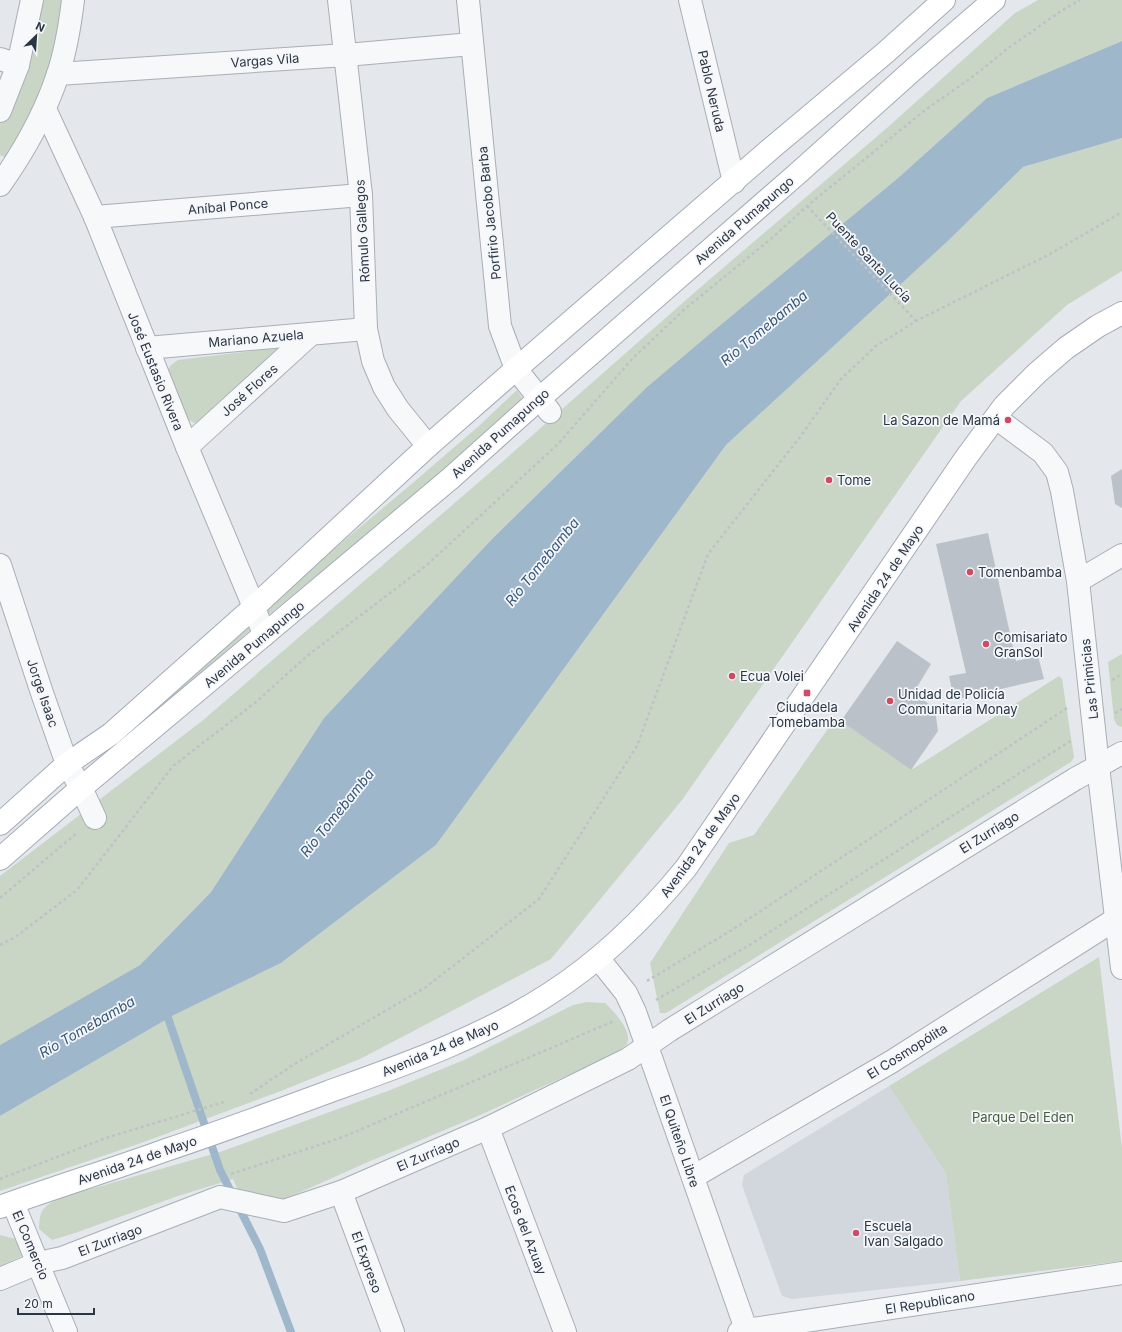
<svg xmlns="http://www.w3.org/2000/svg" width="1122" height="1332" font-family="Inter,sans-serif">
<rect width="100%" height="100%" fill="#e4e7ec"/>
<polygon fill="#d2d7de" points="889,1086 946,1174 960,1281 792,1299 782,1296 742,1185 744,1175"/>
<g fill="#cad6c5">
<polygon points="32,0 73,0 16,163 0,155 0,111"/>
<polygon points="1038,0 1122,0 1122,41 987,98 898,178 647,387 492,539 324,718 211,892 140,965 0,1045 0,876 202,721 494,469 695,292 888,127 1015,13"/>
<polygon points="1122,138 1122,271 1067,305 961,401 682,800 551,959 360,1059 281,1091 144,1142 0,1191 0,1116 174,1015 281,963 436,845 726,445 950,239 1023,167"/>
<polygon points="276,348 281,349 205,421 194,423 184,417 167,371 171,365 178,360"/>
<polygon points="517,390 523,400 486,434 327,567 262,620 106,755 98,746 408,487 480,425"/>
<polygon points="1122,654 1122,727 1117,725 1114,719 1108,662"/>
<polygon points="1059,676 1062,679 1074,757 1071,762 666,1013 660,1013 650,963 729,843 754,835 836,717 911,770"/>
<polygon points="1099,957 1122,1148 1122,1261 960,1281 946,1174 889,1086"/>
<path d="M587,1002L605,1003C613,1010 635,1034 626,1045C622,1049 614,1053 610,1056L478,1116L368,1162L249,1215L233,1179L178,1196L75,1233L52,1240L39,1229C40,1209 42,1208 59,1198L220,1152L393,1089L464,1060L573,1005Z"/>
<polygon points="0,1235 16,1239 22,1256 0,1266"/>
</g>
<polygon fill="#9fb7cb" points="1122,41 1122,138 1023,167 950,239 726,445 436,845 281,963 174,1015 0,1116 0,1045 140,965 211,892 324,718 492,539 647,387 711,333 898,178 987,98"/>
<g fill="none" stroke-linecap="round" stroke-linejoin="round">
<polyline stroke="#9fb7cb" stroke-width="8" points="165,1009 220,1170 260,1249 291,1332"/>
</g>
<g fill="#bbc1c9">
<polygon points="1122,469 1122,508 1115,504 1111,476"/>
<polygon points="988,533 1016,661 1038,656 1044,679 954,700 949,676 966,673 936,544"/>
<polygon points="897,641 931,664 914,692 935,709 938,731 911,770 841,721"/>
</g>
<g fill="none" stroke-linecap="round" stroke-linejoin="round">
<defs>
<g id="minor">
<polyline points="339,0 361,195 366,329 373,361 384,387 398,409 428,446"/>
<polyline points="468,0 500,326 516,369 550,412"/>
<polyline points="690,0 734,182"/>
<polyline points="0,59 18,65"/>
<polyline points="58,74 346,55 472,44"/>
<polyline points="45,109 95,217 187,447 254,607 264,635"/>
<polyline points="0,111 18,65 32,0"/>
<path d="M0,185C24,151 45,114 58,74C66,50 70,25 73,0"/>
<polyline points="95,217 361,195"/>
<polyline points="147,348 366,329"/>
<polyline points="996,418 1043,453 1057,472 1062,491 1078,581 1098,766 1122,968"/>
<polyline points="187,447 311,334"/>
<polyline points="0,565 42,693 67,764 81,788 95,818"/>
<polyline points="1078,581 1122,555"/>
<polyline points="598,958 626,993 635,1012 747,1332"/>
<polyline points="488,1128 565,1332"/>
<polyline points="693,1177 891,1062 1116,919"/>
<polyline points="341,1192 393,1332"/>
<polyline points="13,1203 66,1332"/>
<polyline points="0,1279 38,1263 62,1258 220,1197 284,1211 341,1192 488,1128 628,1059 670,1030 1075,779 1122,753"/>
<polyline points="739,1332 746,1330 1122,1273"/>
</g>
<g id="major">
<polyline points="0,824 67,764 111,734 254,607 428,446 516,369 774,146 885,53 944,0"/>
<polyline points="0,859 81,788 264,635 451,478 539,399 797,174 914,69 994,0"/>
<path d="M0,1207C55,1187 111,1170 166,1150C220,1132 274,1112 328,1092C403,1065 481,1038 549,994C602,960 646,917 686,868L965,459L1004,406L1037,373L1066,348L1098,326L1122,313"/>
</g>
</defs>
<use href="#minor" stroke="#a9aeb6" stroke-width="24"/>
<use href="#major" stroke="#a3acb8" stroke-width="24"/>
<g stroke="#bec2c7" stroke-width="2.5" stroke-dasharray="3 3" stroke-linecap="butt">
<polyline points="807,206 916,321"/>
<polyline points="1112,680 1122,674"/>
<polyline points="1115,713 1122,709"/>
<polyline points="0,898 78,832"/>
<polyline points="0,945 14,938 77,890 173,766 256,702 307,656 427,565 558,444 633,358 686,308 772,238 807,206 924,111 975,75 1007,49 1061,11 1080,0"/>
<polyline points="647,981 732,930 1067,708"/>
<polyline points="656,1000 746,947 1072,740"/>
<polyline points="250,1094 293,1065 426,987 539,899 637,746 708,554 800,437 841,379 876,346 916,321 1052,253 1122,212"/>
<polyline points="231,1174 343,1137 614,1021"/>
<polyline points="0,1179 106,1138 227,1101"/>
</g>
<use href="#minor" stroke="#f7f8fa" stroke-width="22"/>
<use href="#major" stroke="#fff" stroke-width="22"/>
</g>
<g fill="#cf4a64" stroke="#f4f6f9" stroke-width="1.5">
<circle cx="1008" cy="420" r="4"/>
<circle cx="829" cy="480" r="4"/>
<circle cx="970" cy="572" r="4"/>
<circle cx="986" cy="644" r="4"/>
<circle cx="732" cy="676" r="4"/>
<rect x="803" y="689" width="8" height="8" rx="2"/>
<circle cx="890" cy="701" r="4"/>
<circle cx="856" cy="1233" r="4"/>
</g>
<g text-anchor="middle" stroke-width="3.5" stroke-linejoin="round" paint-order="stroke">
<g font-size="13" fill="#2b3644" stroke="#f4f6f9">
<text transform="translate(265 60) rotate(-4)" y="5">Vargas Vila</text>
<text transform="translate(712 91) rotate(77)" y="5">Pablo Neruda</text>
<text transform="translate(228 206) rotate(-5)" y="5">Aníbal Ponce</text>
<text transform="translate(489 213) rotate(-96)" y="5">Porfirio Jacobo Barba</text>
<text transform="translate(744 220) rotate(-41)" y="5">Avenida Pumapungo</text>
<text transform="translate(362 231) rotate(-93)" y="5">Rómulo Gallegos</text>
<text transform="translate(869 257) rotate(47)" y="5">Puente Santa Lucía</text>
<text transform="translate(256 338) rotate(-5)" y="5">Mariano Azuela</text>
<text transform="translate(156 371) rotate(68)" y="5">José Eustasio Rivera</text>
<text transform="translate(249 390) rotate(-42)" y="5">José Flores</text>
<text transform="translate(500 433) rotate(-42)" y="5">Avenida Pumapungo</text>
<text transform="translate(885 578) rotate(-56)" y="5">Avenida 24 de Mayo</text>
<text transform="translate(254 644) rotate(-40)" y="5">Avenida Pumapungo</text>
<text transform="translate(1089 679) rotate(-96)" y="5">Las Primicias</text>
<text transform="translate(43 693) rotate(71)" y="5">Jorge Isaac</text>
<text transform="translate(989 832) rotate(-32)" y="5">El Zurriago</text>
<text transform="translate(700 845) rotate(-54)" y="5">Avenida 24 de Mayo</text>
<text transform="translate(714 1003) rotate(-32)" y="5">El Zurriago</text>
<text transform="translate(440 1048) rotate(-23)" y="5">Avenida 24 de Mayo</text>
<text transform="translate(907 1051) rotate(-32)" y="5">El Cosmopólita</text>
<text transform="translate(680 1141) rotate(71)" y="5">El Quiteño Libre</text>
<text transform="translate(428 1154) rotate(-23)" y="5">El Zurriago</text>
<text transform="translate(137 1160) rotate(-19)" y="5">Avenida 24 de Mayo</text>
<text transform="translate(526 1230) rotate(69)" y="5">Ecos del Azuay</text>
<text transform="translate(110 1240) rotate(-21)" y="5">El Zurriago</text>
<text transform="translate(31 1245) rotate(67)" y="5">El Comercio</text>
<text transform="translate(367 1262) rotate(70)" y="5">El Expreso</text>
<text transform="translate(930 1302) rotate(-9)" y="5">El Republicano</text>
</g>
<g font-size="13" fill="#2b3644" stroke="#f4f6f9" text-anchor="start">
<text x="1000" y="425" text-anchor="end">La Sazon de Mamá</text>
<text x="837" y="485">Tome</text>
<text x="978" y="577">Tomenbamba</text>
<text x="994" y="642">Comisariato<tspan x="994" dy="15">GranSol</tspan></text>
<text x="740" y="681">Ecua Volei</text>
<text x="898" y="699">Unidad de Policía<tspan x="898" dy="15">Comunitaria Monay</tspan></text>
<text x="807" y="712" text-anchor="middle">Ciudadela<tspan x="807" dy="15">Tomebamba</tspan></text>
<text x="864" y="1231">Escuela<tspan x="864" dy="15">Ivan Salgado</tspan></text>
</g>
<g font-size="13" fill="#426038" stroke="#f4f6f9">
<text x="1023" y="1122">Parque Del Eden</text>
</g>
<g font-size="14" font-style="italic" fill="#355679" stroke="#f4f6f9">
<text transform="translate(764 328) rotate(-40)" y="5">Río Tomebamba</text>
<text transform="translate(542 562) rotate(-51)" y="5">Río Tomebamba</text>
<text transform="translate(337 813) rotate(-51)" y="5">Río Tomebamba</text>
<text transform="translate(87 1027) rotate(-30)" y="5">Río Tomebamba</text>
</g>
</g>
<g transform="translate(36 36) rotate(25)" stroke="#f4f6f9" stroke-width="3" paint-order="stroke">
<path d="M0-3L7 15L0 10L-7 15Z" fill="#2b3644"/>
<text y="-6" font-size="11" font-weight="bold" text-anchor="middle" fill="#2b3644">N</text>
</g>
<path d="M18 1308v6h76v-6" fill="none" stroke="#2b3644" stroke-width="2"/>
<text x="24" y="1308" font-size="12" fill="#2b3644" stroke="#f4f6f9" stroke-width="3" paint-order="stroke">20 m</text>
</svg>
